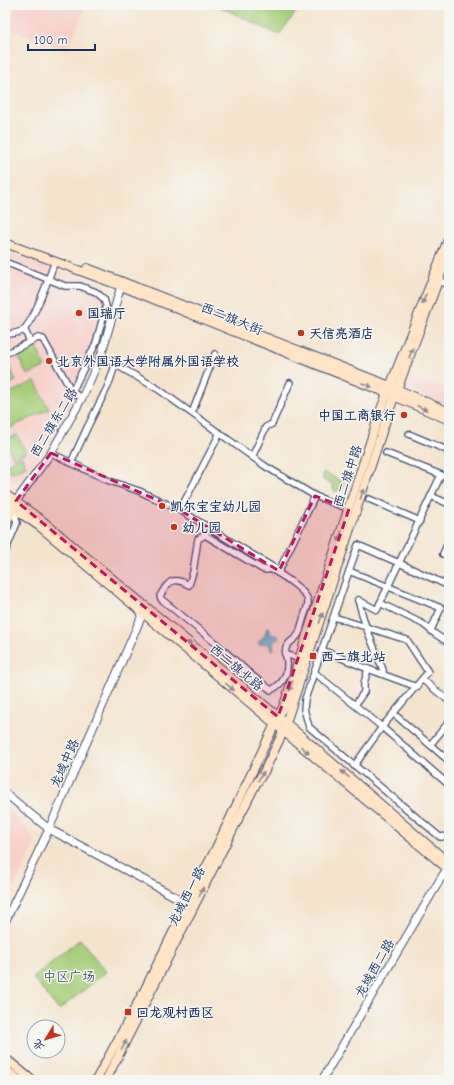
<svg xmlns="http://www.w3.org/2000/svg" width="454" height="1085" font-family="'Comic Neue','LXGW WenKai TC',sans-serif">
<rect width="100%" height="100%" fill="#f6f6f2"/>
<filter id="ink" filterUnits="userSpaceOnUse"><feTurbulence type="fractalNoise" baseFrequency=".025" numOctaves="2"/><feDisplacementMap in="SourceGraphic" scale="8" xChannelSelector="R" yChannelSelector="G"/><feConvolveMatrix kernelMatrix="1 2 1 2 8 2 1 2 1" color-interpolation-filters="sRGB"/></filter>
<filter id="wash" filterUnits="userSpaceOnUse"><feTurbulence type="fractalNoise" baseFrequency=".012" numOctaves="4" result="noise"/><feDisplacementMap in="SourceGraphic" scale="16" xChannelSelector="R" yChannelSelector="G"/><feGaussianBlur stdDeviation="0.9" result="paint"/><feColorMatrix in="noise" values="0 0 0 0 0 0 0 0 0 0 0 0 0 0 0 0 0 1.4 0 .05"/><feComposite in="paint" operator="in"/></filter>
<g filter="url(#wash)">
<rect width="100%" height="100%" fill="#f4e4cd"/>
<g fill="#f7d0ca">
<polygon points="16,5 87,5 67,51 8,29"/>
<polygon points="5,250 102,284 111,305 102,341 73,402 61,423 43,451 19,481 5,483"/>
<polygon points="404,377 423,383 449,388 449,407 401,387"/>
<polygon points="5,808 16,817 36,841 5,907"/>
</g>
<g fill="#a5cd78" stroke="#607e6b">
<polygon points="216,5 301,5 279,35"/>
<polygon points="36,346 45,367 27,375 18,354"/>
<polygon points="7,360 16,381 5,386 5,361"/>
<polygon points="35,381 49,409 6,430 5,428 5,395"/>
<polygon points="17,435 26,452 14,459 5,441"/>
<polygon points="22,457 26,466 11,473 7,464"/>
<polygon points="323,472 342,481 344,483 342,488 335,492 333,489 333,485 331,482 328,483 323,480"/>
<polygon points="80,939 106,972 59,1010 33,978"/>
</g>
<polygon fill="#53bfce" stroke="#377796" points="267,627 270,628 270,632 272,635 277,635 279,638 273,642 274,649 272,650 269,645 265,643 260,645 258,643 265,635"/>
</g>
<g filter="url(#ink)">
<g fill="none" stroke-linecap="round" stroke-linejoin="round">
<defs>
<g id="minor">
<polyline points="5,262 65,286 80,286 96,292 104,299 106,306 96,343 72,392"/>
<polyline points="436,280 449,285"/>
<polyline points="24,329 30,341"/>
<path d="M5,335C11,333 18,334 23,330C33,323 50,275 55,261"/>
<polyline points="5,354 38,338 43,339 72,392 82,398"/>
<polyline points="101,356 158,389 265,466 315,496 349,509"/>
<polyline points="192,413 215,354"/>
<polyline points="409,434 449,451"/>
<polyline points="51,453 107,480 139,491 180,510 279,571 315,496"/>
<polyline points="386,453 449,478"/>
<polyline points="252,457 266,427 272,424 290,383"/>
<polyline points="71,463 87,428 108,386 116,363"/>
<polyline points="441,475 399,563 358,545 305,699 304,709 309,727 440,837 449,836"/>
<polyline points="431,496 449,504"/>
<polyline points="369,499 420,521"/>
<polyline points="5,510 13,508 17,523 5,552"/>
<polyline points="180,510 220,433"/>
<path d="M205,535L262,569L266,570L270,569C279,573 308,591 308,602C308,608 304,615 303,620C301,624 301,631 298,635C295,640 289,641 286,648C284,655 288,659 287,666C287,678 281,685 271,690L255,678L213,641L161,599L160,596C169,581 172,576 189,585L193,572L198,539Z"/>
<polyline points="443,554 449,540"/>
<polyline points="349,571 441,608 431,630"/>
<polyline points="358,600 377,610 399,563 449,586"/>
<polyline points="358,600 366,627 383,670 383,674"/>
<polyline points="380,603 423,624 435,634 449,643"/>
<polyline points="334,617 407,640 428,672 382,727 354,766"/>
<polyline points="322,650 368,669 417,687"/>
<polyline points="285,654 300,659"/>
<polyline points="315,673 382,727 449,785"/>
<polyline points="423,680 449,701"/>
<polyline points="355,705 364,692 364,683 368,669"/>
<polyline points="394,714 449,761"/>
<polyline points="430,745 449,722"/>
</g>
<g id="tertiary">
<polyline points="16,501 51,453 82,398 101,356 122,282"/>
<polyline points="5,793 49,829 187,903"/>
<polyline points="5,922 49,829 143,613"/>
<polyline points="322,1080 441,878 449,866"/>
</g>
<g id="secondary">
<polyline points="5,243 121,286 387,393 449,420"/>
<polyline points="87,268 390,386 449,412"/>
<polyline points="5,494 43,521 286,723 449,863"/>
<polyline points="5,503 39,526 449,870"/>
<polyline points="5,526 15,503"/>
<polyline points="5,1058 32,1080"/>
<polyline points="5,1069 19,1080"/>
<polyline points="96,1080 143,993 194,890 216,848 284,705 381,409 449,237"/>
<polyline points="106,1080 256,784 264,772 283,732 389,411 449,252"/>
</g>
</defs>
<use href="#minor" stroke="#3c4a6f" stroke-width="8"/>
<use href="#tertiary" stroke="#3c4a6f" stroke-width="9"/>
<use href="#secondary" stroke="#3c4a6f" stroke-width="10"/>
<use href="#minor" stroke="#fff" stroke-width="5.5"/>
<use href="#tertiary" stroke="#fff" stroke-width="7"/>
<use href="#secondary" stroke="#ffe4c6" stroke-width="8"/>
</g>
<defs><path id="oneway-solid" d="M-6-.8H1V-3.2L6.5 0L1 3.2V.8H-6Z"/></defs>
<g fill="#8d8a92">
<use href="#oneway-solid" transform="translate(424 299) rotate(112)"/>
<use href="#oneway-solid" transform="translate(411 353) rotate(-68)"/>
<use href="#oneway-solid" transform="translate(367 385) rotate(22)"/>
<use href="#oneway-solid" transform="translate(422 408) rotate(24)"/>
<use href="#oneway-solid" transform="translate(362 494) rotate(-72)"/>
<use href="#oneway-solid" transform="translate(340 536) rotate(108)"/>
<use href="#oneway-solid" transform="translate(321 618) rotate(-72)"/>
<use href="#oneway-solid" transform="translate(191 645) rotate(-140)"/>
<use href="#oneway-solid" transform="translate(291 686) rotate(108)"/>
<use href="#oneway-solid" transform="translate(230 687) rotate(40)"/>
<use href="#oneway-solid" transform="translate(305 750) rotate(40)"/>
<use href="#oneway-solid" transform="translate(345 774) rotate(-140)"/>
<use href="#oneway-solid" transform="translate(261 776) rotate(-58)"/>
<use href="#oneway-solid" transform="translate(201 892) rotate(-63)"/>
<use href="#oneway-solid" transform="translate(124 1045) rotate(-63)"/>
</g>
</g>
<path fill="#c2185b" fill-opacity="0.2" stroke="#c2185b" stroke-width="3" stroke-dasharray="8 5" stroke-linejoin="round" d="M51,453L180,510L279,571L315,496L349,509L278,717L16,501Z"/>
<g fill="#c8321e" stroke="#f6f6f2" stroke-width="1.5">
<circle cx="79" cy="313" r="4"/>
<circle cx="301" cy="333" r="4"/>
<circle cx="49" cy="361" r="4"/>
<circle cx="404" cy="415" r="4"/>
<circle cx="162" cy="506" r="4"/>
<circle cx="174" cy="527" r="4"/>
<rect x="309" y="652" width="8" height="8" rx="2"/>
<rect x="124" y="1008" width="8" height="8" rx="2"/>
</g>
<g text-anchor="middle" stroke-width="3" stroke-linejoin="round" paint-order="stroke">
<g font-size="13" font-weight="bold" fill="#1b2f5e" stroke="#f6f6f2" text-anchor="start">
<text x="87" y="318">国瑞厅</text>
<text x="309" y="338">天信亮酒店</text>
<text x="57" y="366">北京外国语大学附属外国语学校</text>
<text x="396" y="420" text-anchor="end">中国工商银行</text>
<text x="170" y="511">凯尔宝宝幼儿园</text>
<text x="182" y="532">幼儿园</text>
<text x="321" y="661">西二旗北站</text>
<text x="136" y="1017">回龙观村西区</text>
</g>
<g font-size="13" fill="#1b2f5e" stroke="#f6f6f2">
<text transform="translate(232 318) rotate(22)" y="5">西二旗大街</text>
<text transform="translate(53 422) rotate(-59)" y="5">西二旗东二路</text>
<text transform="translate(347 476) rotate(-72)" y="5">西二旗中路</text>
<text transform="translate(237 667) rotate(40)" y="5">西二旗北路</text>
<text transform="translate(64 763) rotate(-66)" y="5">龙域中路</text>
<text transform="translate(186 896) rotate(-63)" y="5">龙域西一路</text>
<text transform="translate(374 968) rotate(-60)" y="5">龙域西二路</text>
</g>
<g font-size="13" fill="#3e5664" stroke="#f6f6f2">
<text x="69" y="981">中区广场</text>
</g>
</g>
<rect width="454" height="1085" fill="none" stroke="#f6f6f2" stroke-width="20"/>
<g transform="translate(46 1039) rotate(232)"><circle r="19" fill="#f6f6f2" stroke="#9ea6b7"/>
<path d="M0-3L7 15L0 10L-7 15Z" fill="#c8321e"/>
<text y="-6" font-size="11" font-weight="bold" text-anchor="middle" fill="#1b2f5e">北</text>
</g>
<path d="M28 44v6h67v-6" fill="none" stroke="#1b2f5e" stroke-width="2"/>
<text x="34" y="44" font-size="12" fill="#1b2f5e" stroke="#f6f6f2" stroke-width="3" paint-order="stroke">100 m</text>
</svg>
